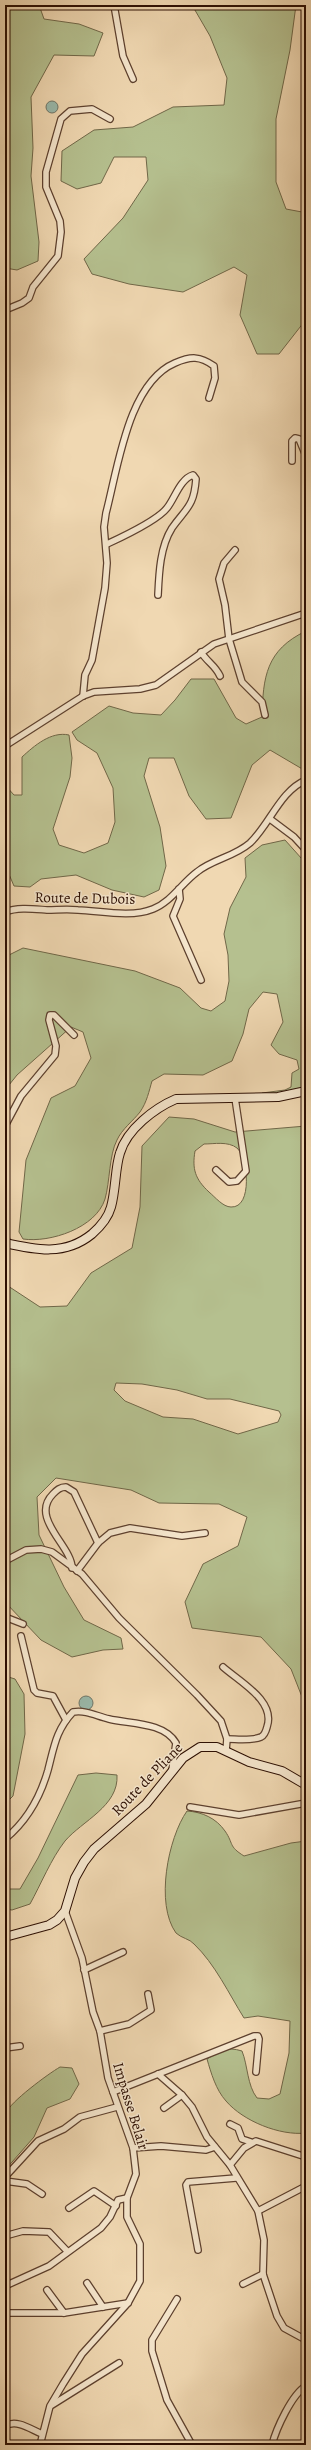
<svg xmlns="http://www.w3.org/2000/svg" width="311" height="2450" font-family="Alegreya,serif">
<rect width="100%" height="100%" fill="#f0d8b2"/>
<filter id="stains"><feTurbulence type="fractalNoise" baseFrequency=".005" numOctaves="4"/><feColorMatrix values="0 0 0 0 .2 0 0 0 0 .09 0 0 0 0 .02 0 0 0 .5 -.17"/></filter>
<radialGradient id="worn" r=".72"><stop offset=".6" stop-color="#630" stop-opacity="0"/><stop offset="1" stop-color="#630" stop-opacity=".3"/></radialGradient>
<g fill="#b5c08f" stroke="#706748" fill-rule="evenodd">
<polygon points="5,5 39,5 44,19 79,24 103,33 94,56 54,55 31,97 33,148 31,176 39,242 38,261 17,270 5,268"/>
<polygon points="192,5 296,5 290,50 276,119 276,182 286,209 302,212 306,208 306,314 304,322 279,354 257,354 240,315 247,275 234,267 183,292 129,284 92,274 84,259 123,218 148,180 146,157 114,157 101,183 77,189 61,181 62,151 94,130 133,127 173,107 224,105 227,78 210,36"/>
<path d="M306,631V769L304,770L270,750L252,765L231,818L206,819L189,796L174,758H149L144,776L160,827L166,866L159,890L144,897L112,890L76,875L41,879L30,887L14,886L5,865V785L14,795H22V757C34,746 51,731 69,735L72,758L70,777L53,829L59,845L84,853L108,843L115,822L113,788L97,753L77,740L72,732L109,706L133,713L161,715L175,700L191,679H214L236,718L246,724L262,717C263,677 266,650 306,631Z"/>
<path d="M285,840L302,859L306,876V1087L293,1091L262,1095V1093L285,1090L291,1087L292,1073L299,1069L297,1060L279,1054L271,1045L283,1022L277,994L263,992L249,1009L243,1034L232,1061L203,1075L164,1074L152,1081C149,1091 147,1102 140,1112C133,1121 122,1129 117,1140C109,1155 110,1182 105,1199C96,1228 50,1243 23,1239L19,1232L26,1160L51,1098L75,1086L91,1058L83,1032L71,1027L17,1075L5,1090V957L23,948L135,971L180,988L201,1008L211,1011L225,1001L229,981L228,955L224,934L230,908L246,877L245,858L262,845Z"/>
<path d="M169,1117L194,1119L235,1132L306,1126V1707L291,1669L261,1637L192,1628L185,1602L203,1564L238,1546L247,1517L219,1504L159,1503L131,1490L56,1478L37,1497L39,1535L64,1587L84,1620L121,1638L123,1649L103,1650L72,1657L41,1640L5,1602V1284L40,1307L67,1306L91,1273L132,1248L140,1207L142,1146ZM204,1144C214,1144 228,1141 237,1148C248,1158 253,1208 231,1207C223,1207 215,1197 209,1192C195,1179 192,1169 195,1151ZM116,1383L142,1384L177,1390L207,1399H230L279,1411L281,1415L278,1422L238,1434L193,1419L163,1417L125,1401L114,1390Z"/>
<polygon points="5,1676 15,1679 24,1694 25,1734 13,1796 5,1804"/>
<path d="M96,1773L117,1775C119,1806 82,1821 65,1841C51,1859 41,1884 30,1904L12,1910L5,1909V1889H20L38,1858L78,1775Z"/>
<path d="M187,1811C202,1812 216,1818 225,1831C234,1844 228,1846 244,1856L291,1843L306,1841V2133C280,2136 243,2121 226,2101C216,2090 211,2073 207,2059C220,2051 226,2046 242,2051C248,2066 247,2085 257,2098L269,2099L280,2094L289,2053L290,2021L258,2016L244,2018C229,1994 215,1964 194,1944C190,1939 181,1938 176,1933C155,1904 168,1838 187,1811Z"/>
<path d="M60,2067L72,2068L79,2084L70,2099L47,2108L34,2137L5,2170C5,2156 1,2126 6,2113C10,2102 48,2074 60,2067Z"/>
</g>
<g fill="#9abaac" stroke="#6e7568">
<circle cx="52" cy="107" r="6"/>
<circle cx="86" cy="1703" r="7"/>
</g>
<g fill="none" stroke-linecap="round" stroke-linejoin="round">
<defs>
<g id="street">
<polyline points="114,5 123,56 133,79"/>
<polyline points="5,310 22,303 29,298 33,287 58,256 61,232 60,221 46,187 46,172 61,119 70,111 92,109 110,119"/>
<polyline points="292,461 292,441 295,438 299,439 306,456"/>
<path d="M107,544C122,537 157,521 167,508C175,498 180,479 193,475L196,479C194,507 186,508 172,528C160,547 159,573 158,595"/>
<polyline points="235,550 224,563 219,579 225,605 229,639 242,682 262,702 265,715"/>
<path d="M201,652C207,662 215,665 220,676"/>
<path d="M83,696L85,675L92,660L105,588L107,563L104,527L106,513C118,468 128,383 175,363C191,356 200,356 214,366L215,378L209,398"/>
<polyline points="5,746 83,696 94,692 140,689 156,685 214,644 306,613"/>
<polyline points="270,819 294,837 306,850"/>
<polyline points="179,889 180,899 173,916 201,980"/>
<path d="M5,912C18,907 33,909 47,910C57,910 67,909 78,910C101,911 131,918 153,909C171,902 182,883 197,872C213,859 234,857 250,843C270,824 280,791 306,780"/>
<polyline points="5,1126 21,1096 55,1055 56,1046 49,1020 50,1015 54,1015 74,1035"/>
<polyline points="216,1170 229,1182 237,1181 246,1171 235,1098"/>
<polyline points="5,1235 8,1244"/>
<polyline points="5,1561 26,1550 41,1549 52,1552 82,1574 119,1618 197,1695 221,1721 227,1739 226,1751"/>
<path d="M72,1568C72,1546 29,1518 53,1494C57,1490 60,1487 66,1487L74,1492L98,1543"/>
<polyline points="77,1571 98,1543 110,1533 130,1528 182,1536 205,1533"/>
<polyline points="5,1617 23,1624"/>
<polyline points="21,1636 34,1690 37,1693 53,1696 66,1720"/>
<path d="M223,1667C240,1682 276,1701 267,1727C266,1731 265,1735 261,1737C252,1741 237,1739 227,1739"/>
<polyline points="190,1807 239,1815 306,1803"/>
<path d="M5,1839C27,1821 40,1798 48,1770C54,1747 56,1730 73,1712C87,1710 96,1716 109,1719C130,1724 164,1722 176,1743L172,1770"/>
<polyline points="84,1970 123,1952"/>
<polyline points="100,2031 129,2024 151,2010 148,1994"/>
<polyline points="5,2048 20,2046"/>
<polyline points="158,2074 182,2095 192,2107 207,2137 230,2165 258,2211 264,2240 263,2274 277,2316 284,2328 306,2340"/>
<polyline points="113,2092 254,2036 258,2036 259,2039 256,2072"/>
<polyline points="164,2108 182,2095"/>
<polyline points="230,2124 238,2128 242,2139 251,2142"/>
<polyline points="133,2148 161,2146 206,2150 215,2147"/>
<polyline points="230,2165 244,2148 256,2141 306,2157"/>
<polyline points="5,2177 38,2141 64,2129 80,2117 117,2107"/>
<polyline points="5,2181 27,2184 42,2194"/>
<polyline points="69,2208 94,2191 116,2206"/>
<polyline points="258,2211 306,2186"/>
<polyline points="5,2236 23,2231 49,2232 67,2251"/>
<polyline points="198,2250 186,2185 188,2182 236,2178"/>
<polyline points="87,2283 103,2307"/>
<polyline points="243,2284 263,2274"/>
<polyline points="5,2286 49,2266 101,2228 110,2217 118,2200 127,2198"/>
<polyline points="47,2290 64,2313"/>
<polyline points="177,2299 152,2340 152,2351 167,2400 192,2445"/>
<polyline points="5,2313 64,2313 128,2303"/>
<polyline points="52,2405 119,2363"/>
<path d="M5,2426C17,2419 30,2429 42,2434"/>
<polyline points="40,2445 50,2406 63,2384 82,2354 128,2303 140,2281 140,2244 127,2217 127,2198 136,2174 133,2148 108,2078 100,2031 93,2012 82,1958 65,1911"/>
<path d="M272,2445C276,2429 292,2394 306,2386"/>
</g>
<g id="secondary">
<path d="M5,1243C36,1250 65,1256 92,1234C100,1227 108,1218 111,1207C116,1189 115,1168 120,1153C127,1129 155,1108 176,1099L278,1097L306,1091"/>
<polyline points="5,1937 49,1925 57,1920 65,1911 75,1878 84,1862 94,1849 146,1804 183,1758 200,1747 217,1747 249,1762 282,1771 306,1785"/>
</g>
</defs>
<use href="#street" stroke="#5d402e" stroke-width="8"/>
<use href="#secondary" stroke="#2c0e02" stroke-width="10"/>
<use href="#street" stroke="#f5e6cd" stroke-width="5.5"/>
<use href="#secondary" stroke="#f5e6cd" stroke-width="8"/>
</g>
<g text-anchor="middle" stroke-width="3" stroke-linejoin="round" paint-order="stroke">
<g font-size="15" fill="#2c0e02" stroke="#f5e6cd">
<text transform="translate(85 898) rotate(1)" y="5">Route de Dubois</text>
<text transform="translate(147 1779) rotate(-46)" y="5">Route de Pliane</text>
<text transform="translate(131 2106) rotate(73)" y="5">Impasse Belair</text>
</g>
</g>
<rect width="311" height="2450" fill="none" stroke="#f0d8b2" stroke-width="20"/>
<rect x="6" y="6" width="299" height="2438" fill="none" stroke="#2c0e02" stroke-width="2"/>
<rect x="10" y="10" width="291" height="2430" fill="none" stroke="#2c0e02"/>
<rect width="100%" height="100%" filter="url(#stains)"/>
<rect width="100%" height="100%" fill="url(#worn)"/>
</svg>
